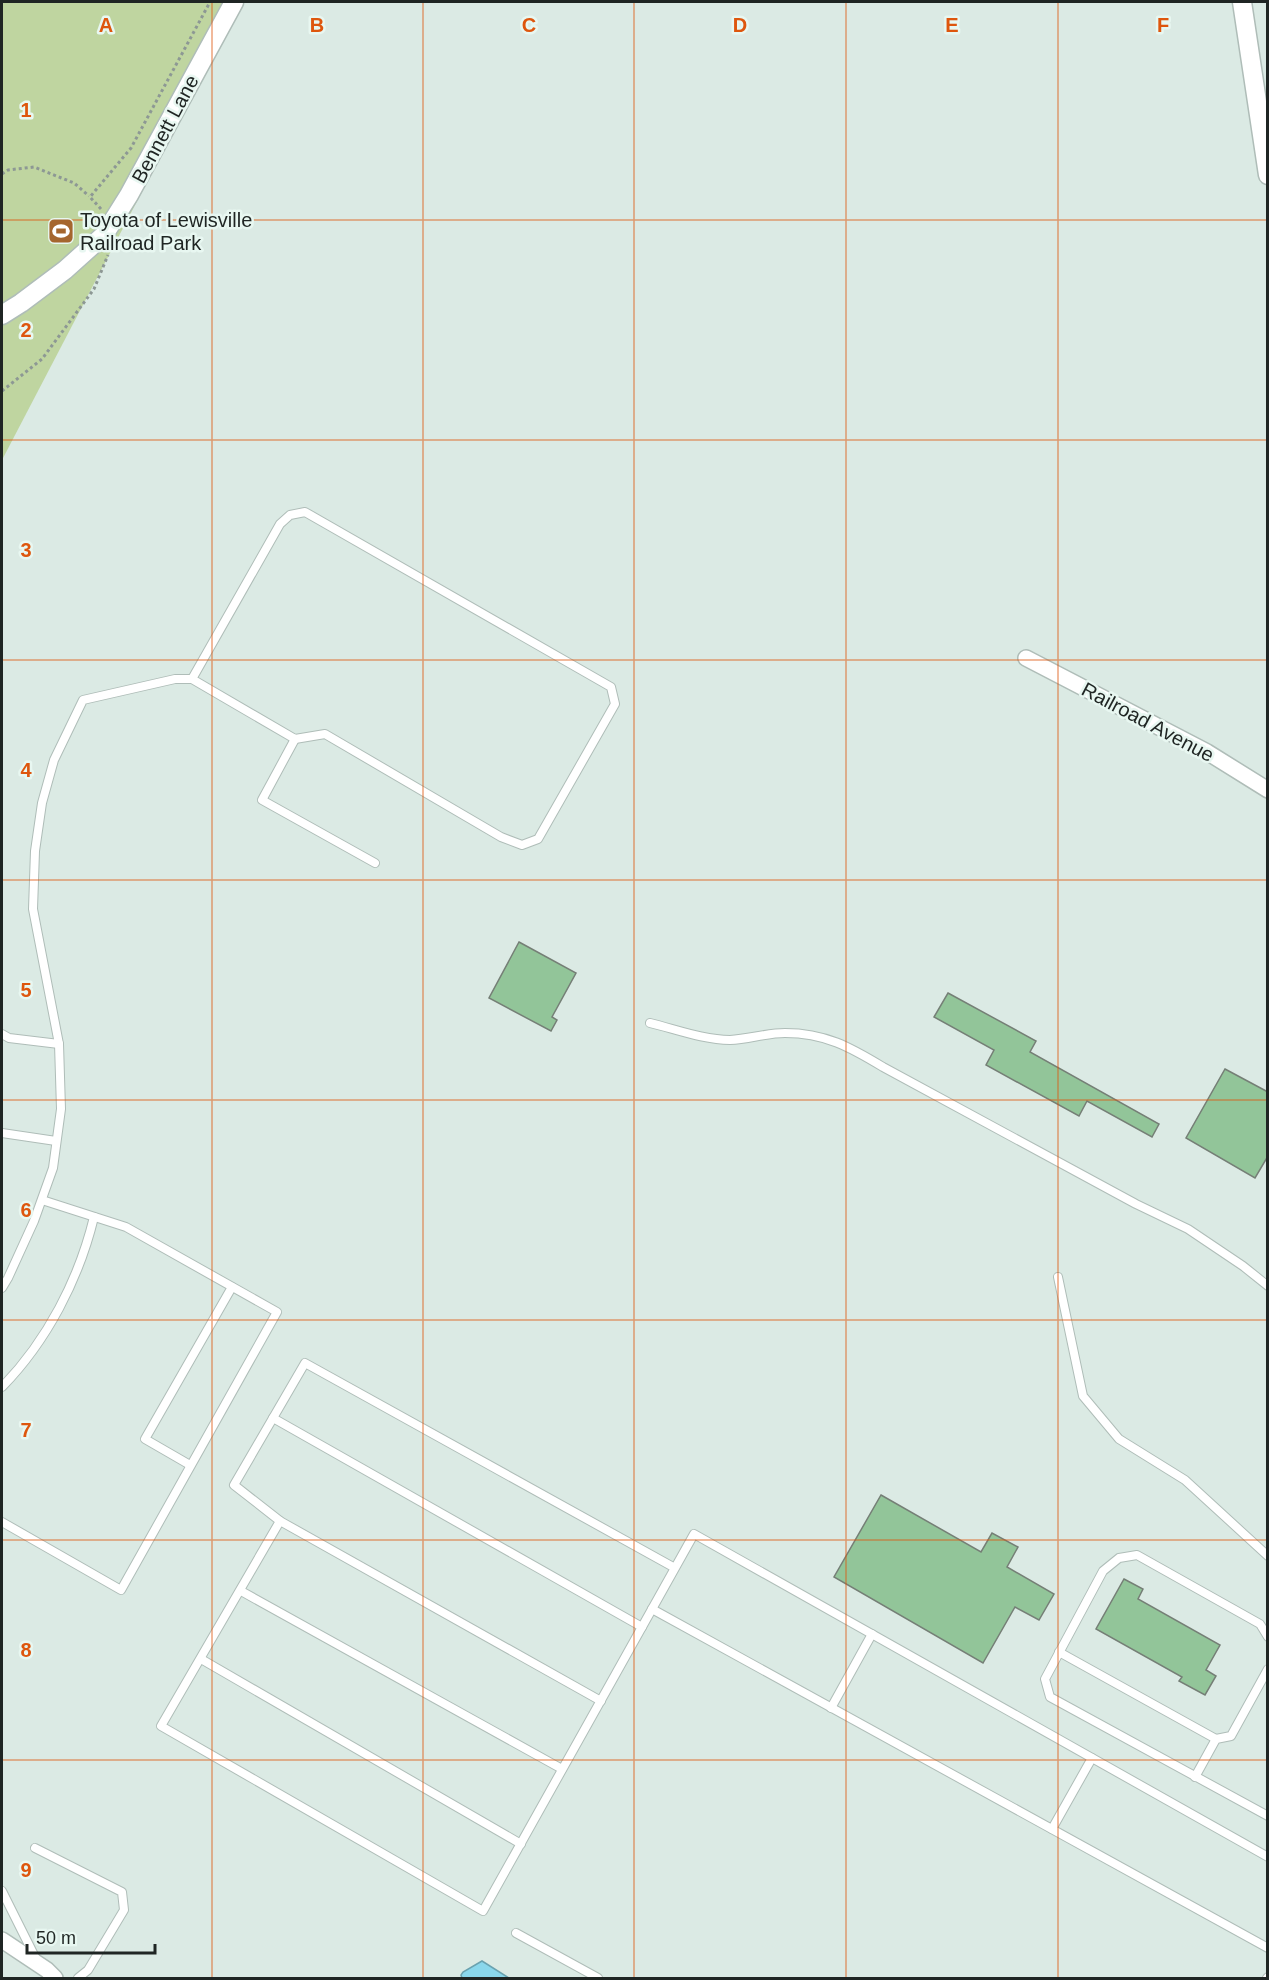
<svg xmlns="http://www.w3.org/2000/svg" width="1269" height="1980" font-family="Helvetica,sans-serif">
<rect width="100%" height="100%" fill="#dbeae4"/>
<polygon fill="#bfd5a0" points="2,2 241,2 2,460"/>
<polygon fill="#8ad7eb" stroke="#6aa2af" stroke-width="1.5" points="482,1961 509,1978 462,1978 461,1975 463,1972"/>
<g fill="#92c599" stroke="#757f76" stroke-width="1.5">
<polygon points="519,942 576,973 552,1017 557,1020 551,1031 489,998"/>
<polygon points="948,993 1036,1041 1030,1052 1159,1124 1152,1137 1087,1101 1079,1116 986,1065 994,1050 934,1017"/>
<polygon points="1225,1069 1268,1092 1268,1156 1255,1178 1186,1138"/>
<polygon points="881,1495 981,1552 992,1533 1018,1547 1007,1567 1054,1594 1039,1620 1015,1607 983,1663 834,1577"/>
<polygon points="1124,1579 1143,1589 1138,1599 1220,1645 1206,1670 1216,1676 1205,1695 1179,1681 1182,1677 1096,1629"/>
</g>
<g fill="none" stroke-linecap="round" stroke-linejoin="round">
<defs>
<g id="service">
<polyline points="295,739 262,800 375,863"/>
<path d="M650,1023C675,1029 704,1040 730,1040C749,1039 767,1033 785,1033C825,1033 850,1047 883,1067L1136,1204L1188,1229L1243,1266L1268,1286"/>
<polyline points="2,1034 9,1038 59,1044"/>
<polyline points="2,1133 56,1141"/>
<polyline points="1058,1277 1083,1396 1119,1439 1185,1480 1268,1556"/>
<polyline points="2,1288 8,1278 34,1221 53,1168 61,1109 59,1044 33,909 35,851 42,803 54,760 83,700 175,679 192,679 280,524 290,515 305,512 611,687 615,704 538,839 522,845 501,837 325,734 295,739 192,679"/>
<path d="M2,1387C47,1341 79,1279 94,1217"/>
<polyline points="273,1418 642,1627"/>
<polyline points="190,1465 145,1439 232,1287"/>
<polyline points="280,1521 601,1701"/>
<polyline points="2,1522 121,1590 277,1312 126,1227 42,1200"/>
<polyline points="675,1568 305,1363 234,1485 280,1521 161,1726 483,1911 675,1568 694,1534 1268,1857"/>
<polyline points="241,1591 562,1769"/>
<polyline points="652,1609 1268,1948"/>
<polyline points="1268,1637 1260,1624 1137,1555 1119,1558 1103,1571 1045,1679 1050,1697 1268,1816"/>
<polyline points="1059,1652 1216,1739"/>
<polyline points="201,1659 521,1844"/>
<polyline points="831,1708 872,1634"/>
<polyline points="1195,1777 1216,1739 1231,1736 1268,1669"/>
<polyline points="1052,1829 1092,1758"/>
<polyline points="35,1848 122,1892 124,1910 88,1970 78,1978"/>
<polyline points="2,1891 36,1959"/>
<polyline points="516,1933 598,1978"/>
<polyline points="1267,1978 1268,1977"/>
</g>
<g id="minor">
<polyline points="1026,658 1207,752 1268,790"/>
<polyline points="2,1940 47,1970 55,1978"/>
</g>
<g id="tertiary">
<polyline points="1242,2 1268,175"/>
<polyline points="2,315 21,303 65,270 104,235 129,195 234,2"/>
</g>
</defs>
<use href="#service" stroke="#afbdb8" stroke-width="10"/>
<use href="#minor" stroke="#afbdb8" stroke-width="18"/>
<use href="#tertiary" stroke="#afbdb8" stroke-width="21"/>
<g stroke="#8d9894" stroke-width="3" stroke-dasharray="3 3" stroke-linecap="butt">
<polyline points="2,174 8,170 34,167 74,183 89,196"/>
<polyline points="101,209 90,197 131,148 210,2"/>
<polyline points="2,391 42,359 94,289 108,255"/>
</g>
<use href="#service" stroke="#fff" stroke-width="8"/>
<use href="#minor" stroke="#fff" stroke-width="15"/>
<use href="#tertiary" stroke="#fff" stroke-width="18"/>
</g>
<path fill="none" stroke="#de560d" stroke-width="1.5" stroke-opacity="0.55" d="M212,2V1978M423,2V1978M634,2V1978M846,2V1978M1058,2V1978M2,220H1268M2,440H1268M2,660H1268M2,880H1268M2,1100H1268M2,1320H1268M2,1540H1268M2,1760H1268"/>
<defs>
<symbol id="stadium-square" viewBox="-11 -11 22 22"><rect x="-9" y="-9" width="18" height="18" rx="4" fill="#a5662e" stroke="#e8f7f1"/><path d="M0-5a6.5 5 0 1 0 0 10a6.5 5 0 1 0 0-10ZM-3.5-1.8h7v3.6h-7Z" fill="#fff"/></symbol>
</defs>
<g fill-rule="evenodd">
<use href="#stadium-square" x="46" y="216" width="30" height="30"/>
</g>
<g text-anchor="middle" stroke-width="5" stroke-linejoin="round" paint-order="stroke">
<g font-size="20" fill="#1f2523" stroke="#e8f7f1">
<text transform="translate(165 129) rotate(-62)" y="7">Bennett Lane</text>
<text transform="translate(1148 722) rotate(28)" y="7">Railroad Avenue</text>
</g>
<g font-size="20" fill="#1f2523" stroke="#e8f7f1" text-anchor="start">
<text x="80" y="227">Toyota of Lewisville<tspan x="80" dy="23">Railroad Park</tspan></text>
</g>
</g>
<g font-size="20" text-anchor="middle" font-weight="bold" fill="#de560d" stroke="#e8f7f1" stroke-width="5" stroke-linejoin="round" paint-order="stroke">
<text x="106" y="32">A</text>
<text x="317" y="32">B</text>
<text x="529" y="32">C</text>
<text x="740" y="32">D</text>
<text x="952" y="32">E</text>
<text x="1163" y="32">F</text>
<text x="26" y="117">1</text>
<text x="26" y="337">2</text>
<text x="26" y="557">3</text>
<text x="26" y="777">4</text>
<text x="26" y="997">5</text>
<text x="26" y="1217">6</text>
<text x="26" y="1437">7</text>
<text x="26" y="1657">8</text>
<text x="26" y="1877">9</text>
</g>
<rect width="1269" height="1980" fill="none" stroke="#1f2523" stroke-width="6"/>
<path d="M27 1944v9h128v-9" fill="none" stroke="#1f2523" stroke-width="3"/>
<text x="36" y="1944" font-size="18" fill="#1f2523" stroke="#e8f7f1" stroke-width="4.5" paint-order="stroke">50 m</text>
</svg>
